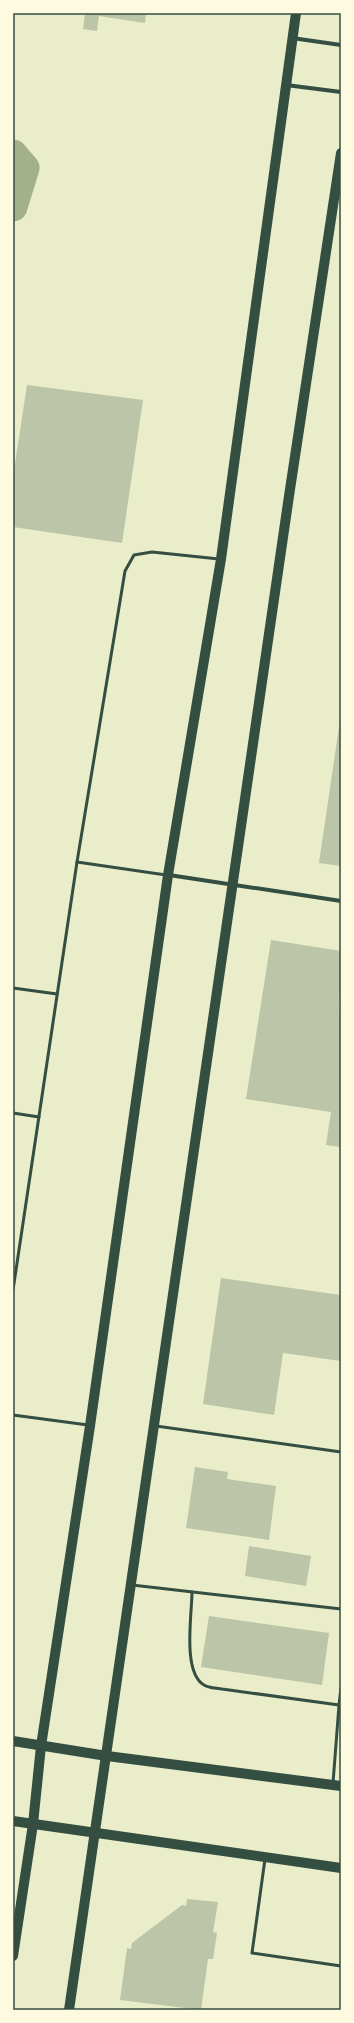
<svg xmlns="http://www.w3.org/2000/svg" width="354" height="2023" font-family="'PT Sans Narrow',sans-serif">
<rect width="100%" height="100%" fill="#e9edc9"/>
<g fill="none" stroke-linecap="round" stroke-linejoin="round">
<polyline stroke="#a3b18a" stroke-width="29" points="13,154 25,168 13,207"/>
</g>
<g fill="#bcc5a7">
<polygon points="85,13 146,13 145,23 99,16 97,31 83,29"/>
<polygon points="27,385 143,400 122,543 13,527 13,477"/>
<polygon points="340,720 341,720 341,866 319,863"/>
<polygon points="271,940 341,951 339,1012 341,1012 341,1147 326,1145 331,1112 246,1099"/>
<polygon points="221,1278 341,1295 341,1361 283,1353 274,1415 203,1404"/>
<polygon points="195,1467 228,1472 227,1479 276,1486 269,1540 186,1528"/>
<polygon points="249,1546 311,1556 306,1586 245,1576"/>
<polygon points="209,1616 329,1633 322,1685 201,1667"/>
<polygon points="187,1899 218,1902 213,1932 217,1933 213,1959 208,1959 201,2010 120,2000 127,1948 131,1949 132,1943 182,1905 186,1906"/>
</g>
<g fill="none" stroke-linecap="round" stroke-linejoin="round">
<g stroke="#344e41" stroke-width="3">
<polyline points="77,862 125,571 134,555 152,552 219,559"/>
<polyline points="13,988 57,994"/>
<polyline points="13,1113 39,1117"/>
<polyline points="13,1290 77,862 166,875"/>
<polyline points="13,1415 88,1425"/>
<polyline points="156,1426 341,1452"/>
<polyline points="132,1585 341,1609"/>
<path d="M192,1592C192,1614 182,1672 204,1685C208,1688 217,1688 222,1689L339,1705L341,1688"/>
<polyline points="333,1783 339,1705"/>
<polyline points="265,1859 252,1953 341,1966"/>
</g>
<g stroke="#344e41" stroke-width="4">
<polyline points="292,38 341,45"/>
<polyline points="286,85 341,92"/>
<polyline points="169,875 341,901"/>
</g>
<g stroke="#344e41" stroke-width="10">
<polyline points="13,1741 107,1756 341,1786"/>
<polyline points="13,1821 341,1868"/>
<polyline points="13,1956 33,1824 41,1746 90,1426 168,875 221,559 296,13"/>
<polyline points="69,2010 289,496 341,153"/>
</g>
</g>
<rect width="354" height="2023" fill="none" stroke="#fefae0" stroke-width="28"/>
<rect x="14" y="14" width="326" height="1995" fill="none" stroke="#344e41" stroke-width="1.5"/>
</svg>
